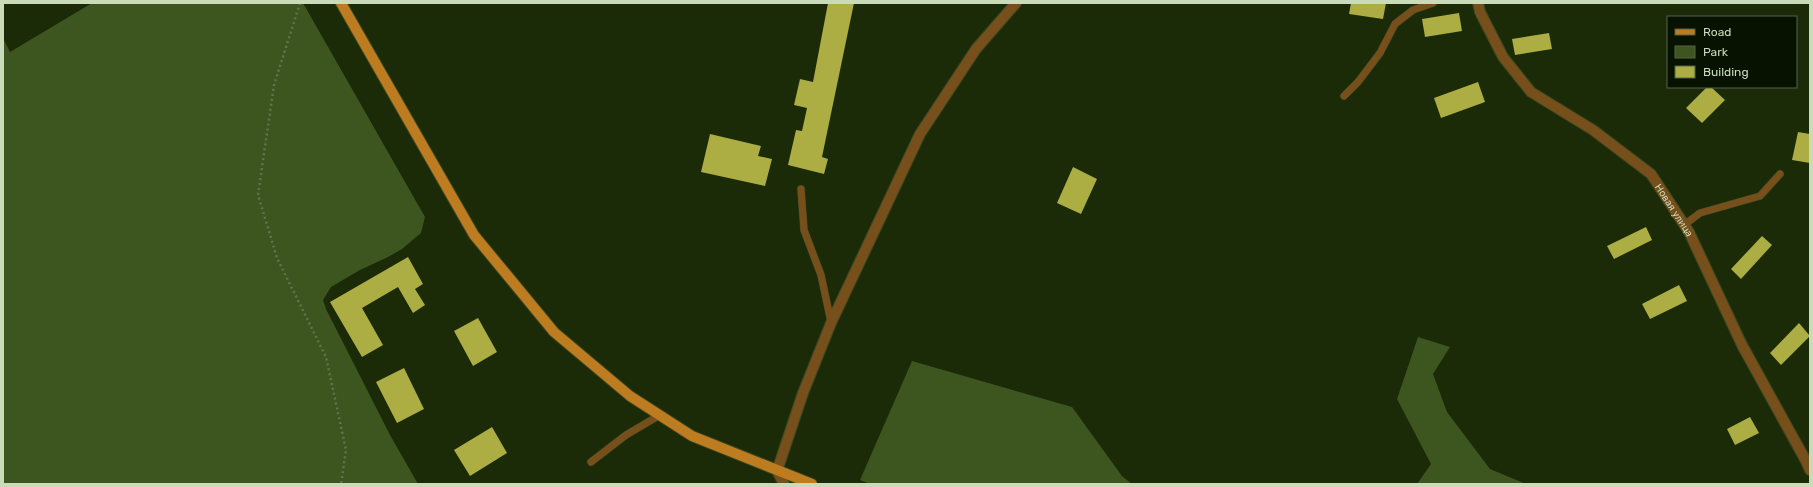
<svg xmlns="http://www.w3.org/2000/svg" width="1813" height="487" font-family="Rubik,sans-serif">
<rect width="100%" height="100%" fill="#1b2a07"/>
<g fill="#3d551f">
<polygon points="92,3 303,3 425,217 421,233 415,238 402,249 388,257 360,270 331,287 323,300 326,309 390,435 418,484 3,484 3,38 10,52"/>
<polygon points="1418,337 1450,347 1433,374 1447,412 1490,469 1526,484 1417,484 1431,464 1397,399"/>
<polygon points="912,361 1072,407 1122,476 1132,484 870,484 860,480"/>
</g>
<g fill="#acad42">
<polygon points="828,3 854,3 822,157 828,159 824,174 788,165 796,130 802,131 807,108 794,105 800,79 813,82"/>
<polygon points="1351,3 1386,3 1383,19 1349,14"/>
<polygon points="1459,13 1462,31 1425,37 1422,19"/>
<polygon points="1549,33 1552,49 1515,55 1512,39"/>
<polygon points="1478,82 1485,102 1441,118 1434,98"/>
<polygon points="1707,87 1711,87 1725,100 1702,123 1686,108"/>
<polygon points="1798,132 1810,134 1810,163 1792,160"/>
<polygon points="710,134 761,146 758,156 772,159 765,186 701,172"/>
<polygon points="1073,167 1097,179 1081,214 1057,203"/>
<polygon points="1646,227 1652,240 1614,259 1607,246"/>
<polygon points="1762,236 1772,245 1741,279 1731,269"/>
<polygon points="408,257 423,284 415,289 425,305 413,313 398,287 362,308 383,345 362,357 330,302"/>
<polygon points="1679,285 1687,301 1650,319 1642,304"/>
<polygon points="478,318 497,352 473,366 454,331"/>
<polygon points="1799,323 1810,336 1781,365 1770,353"/>
<polygon points="404,368 424,409 397,423 376,382"/>
<polygon points="1750,417 1759,433 1735,445 1727,429"/>
<polygon points="492,427 507,453 470,476 454,450"/>
</g>
<g fill="none" stroke-linecap="round" stroke-linejoin="round">
<defs>
<g id="lane">
<polyline points="1344,96 1358,82 1380,53 1395,24 1413,10 1433,3"/>
<polyline points="801,189 804,230 821,275 831,322"/>
<polyline points="1684,225 1700,213 1760,196 1780,174"/>
<polyline points="591,462 626,435 660,415"/>
</g>
<g id="street">
<path id="s1" d="M1478,3L1480,12L1503,57L1531,92L1593,130L1651,174L1689,232L1742,345L1806,461L1810,470"/>
<polyline points="784,484 777,471 803,393 831,323 920,134 976,49 1016,3"/>
</g>
<polyline id="primary" points="341,3 474,235 554,332 630,396 692,436 812,484"/>
</defs>
<use href="#lane" stroke="#374623" stroke-width="8"/>
<use href="#street" stroke="#374623" stroke-width="12"/>
<use href="#primary" stroke="#374623" stroke-width="12"/>
<polyline stroke="#627350" stroke-width="2.5" stroke-dasharray="2 3" stroke-linecap="butt" points="300,3 274,85 258,195 277,258 326,357 346,450 341,484"/>
<use href="#lane" stroke="#774f1b" stroke-width="7"/>
<use href="#street" stroke="#774f1b" stroke-width="10"/>
<use href="#primary" stroke="#bd7c1f" stroke-width="10"/>
</g>
<g text-anchor="middle" stroke-width="4" stroke-linejoin="round" paint-order="stroke">
<g font-size="10" fill="#c9dbb9" stroke="#071200">
<text dy="4" stroke="none"><textPath href="#s1" startOffset="293">Новая улица</textPath></text>
</g>
</g>
<rect width="1813" height="487" fill="none" stroke="#c9dbb9" stroke-width="8"/>
<rect x="1667" y="16" width="130" height="72" fill="#071200" stroke="#55624a"/>
<rect x="1675" y="29" width="20" height="6" fill="#bd7c1f" stroke="#55624a"/>
<text x="1703" y="36" font-size="12" fill="#c9dbb9">Road</text>
<rect x="1675" y="46" width="20" height="12" fill="#3d551f" stroke="#55624a"/>
<text x="1703" y="56" font-size="12" fill="#c9dbb9">Park</text>
<rect x="1675" y="66" width="20" height="12" fill="#acad42" stroke="#55624a"/>
<text x="1703" y="76" font-size="12" fill="#c9dbb9">Building</text>
</svg>
